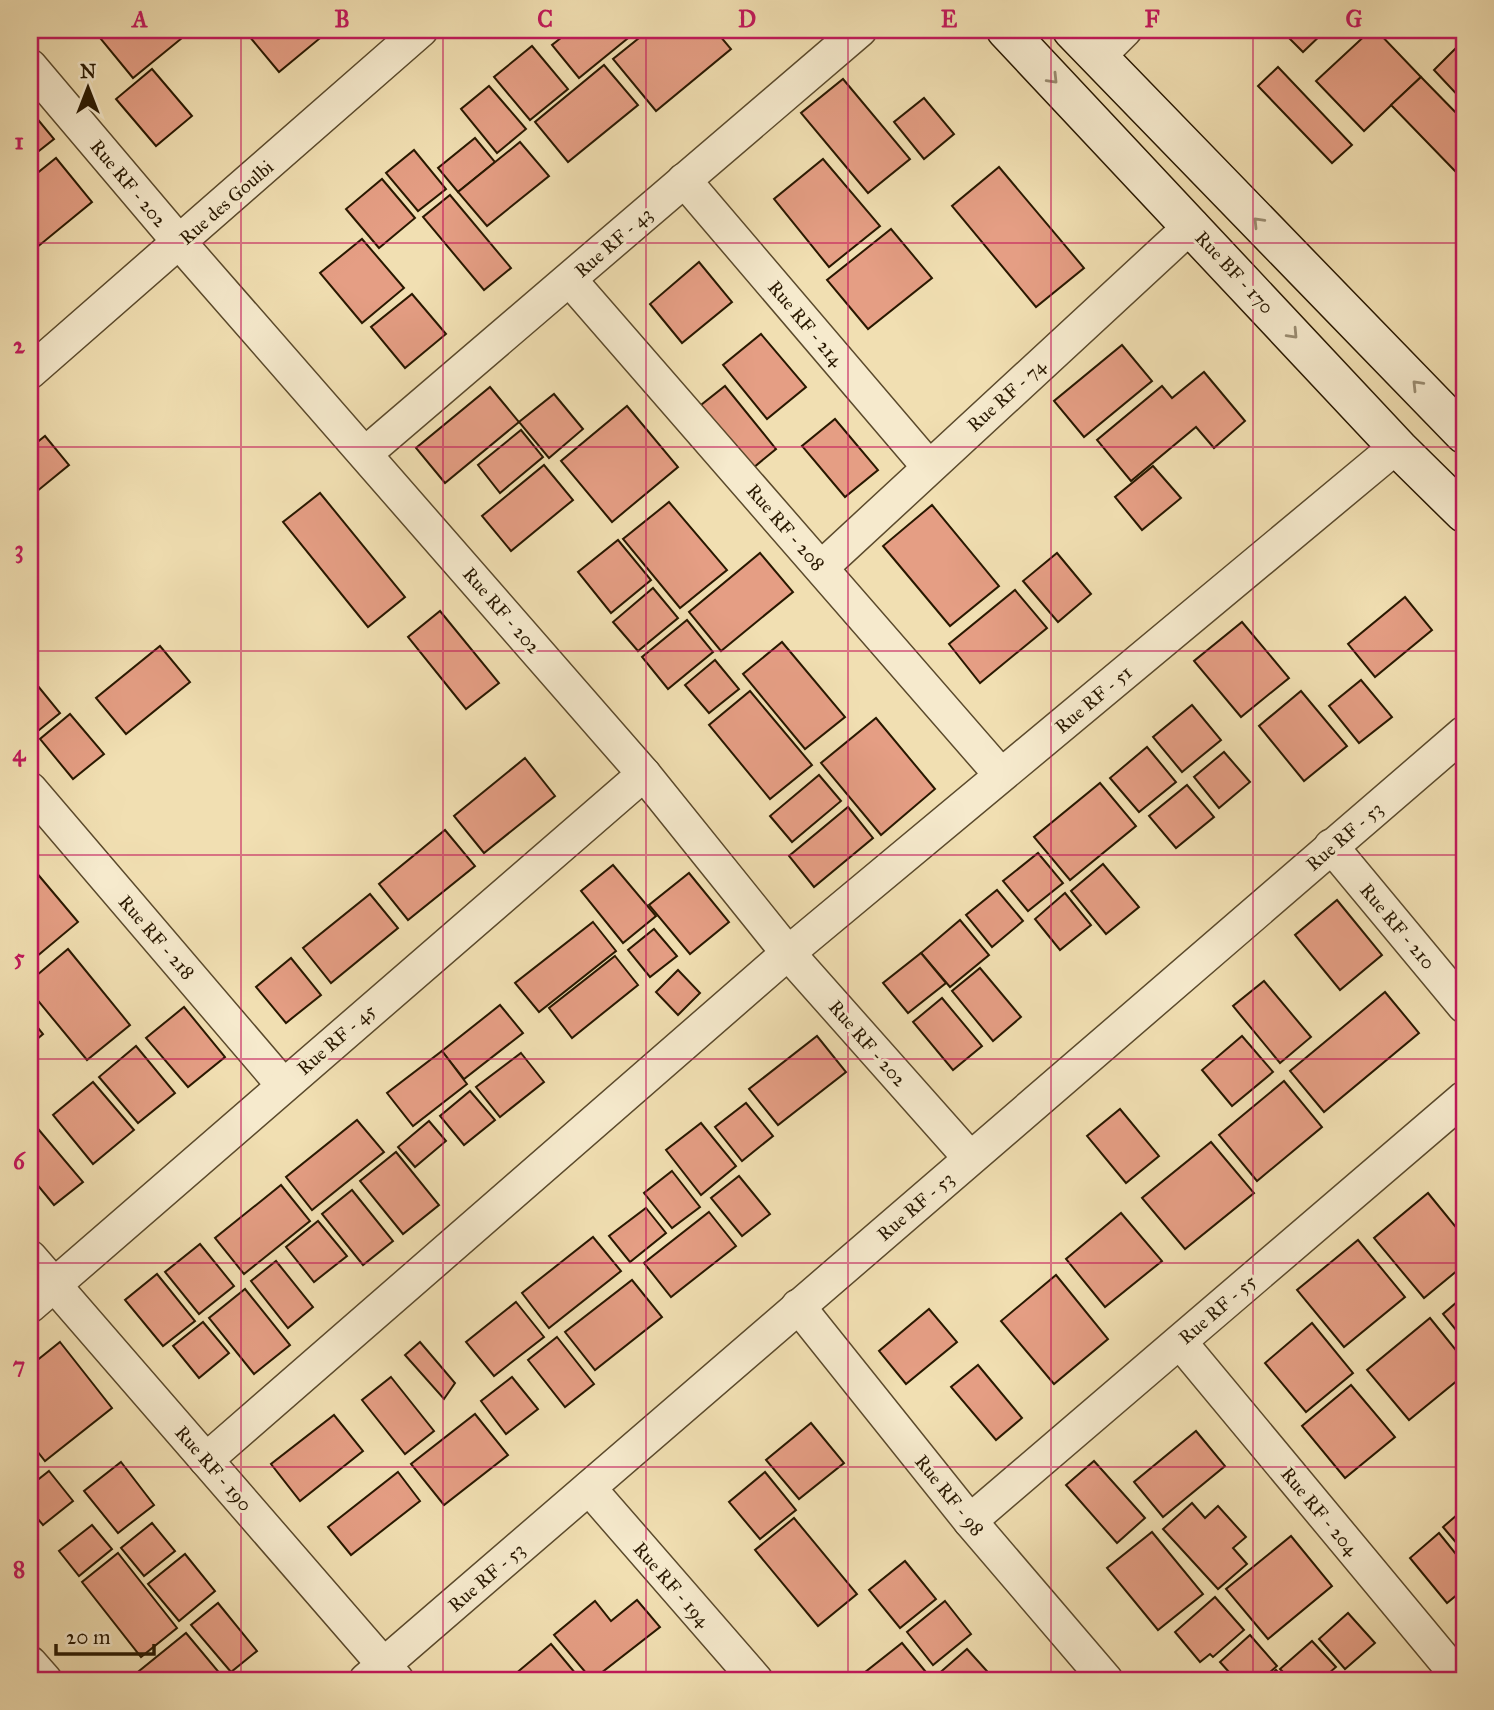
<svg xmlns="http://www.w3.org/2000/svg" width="1494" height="1710" font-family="'IM FELL Great Primer',serif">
<rect width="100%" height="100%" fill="#f1dfb2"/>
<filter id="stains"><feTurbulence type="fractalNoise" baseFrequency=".00286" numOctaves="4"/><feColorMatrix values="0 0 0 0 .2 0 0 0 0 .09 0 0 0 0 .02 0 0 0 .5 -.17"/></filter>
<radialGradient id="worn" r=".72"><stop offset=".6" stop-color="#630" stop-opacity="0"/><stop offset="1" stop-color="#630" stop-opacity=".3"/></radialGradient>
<g fill="#e59e84" stroke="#291800" stroke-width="2">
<polygon points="110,30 174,30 182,38 133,78 100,38"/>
<polygon points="244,30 311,30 319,39 279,72"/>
<polygon points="571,30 638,30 579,78 552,45"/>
<polygon points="649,30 715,30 731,49 656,111 613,59"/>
<polygon points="1281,30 1326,30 1303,52"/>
<polygon points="1371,30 1376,30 1421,77 1364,131 1316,81"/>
<polygon points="1464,40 1464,102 1434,70"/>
<polygon points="532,46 568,89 530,120 494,77"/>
<polygon points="604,65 638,105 568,162 535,122"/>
<polygon points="1278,67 1352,145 1332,163 1258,86"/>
<polygon points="152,69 192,116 156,146 116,99"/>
<polygon points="1421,77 1464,121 1464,164 1456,172 1391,105"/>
<polygon points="843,79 910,159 868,193 801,113"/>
<polygon points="489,86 526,129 497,153 461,109"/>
<polygon points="924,98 954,134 924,159 894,122"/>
<polygon points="30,110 54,139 30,158"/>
<polygon points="475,138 495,162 458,192 438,168"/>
<polygon points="520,142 549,176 487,226 458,192"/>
<polygon points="414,150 446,189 418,211 386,173"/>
<polygon points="56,158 92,202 30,253 30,179"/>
<polygon points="823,159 880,226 829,267 774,199"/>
<polygon points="999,167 1084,268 1036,307 952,206"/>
<polygon points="382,179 415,218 379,248 346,209"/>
<polygon points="450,195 511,268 484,290 423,217"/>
<polygon points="891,229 932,278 868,329 827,280"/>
<polygon points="362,239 404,288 362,323 320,273"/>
<polygon points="699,262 732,302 682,343 650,304"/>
<polygon points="412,294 446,334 405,368 371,327"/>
<polygon points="761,334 806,387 767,419 723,365"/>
<polygon points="1122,345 1152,381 1084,437 1054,401"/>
<polygon points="1204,372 1245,421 1214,448 1196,427 1131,481 1097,440 1162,386 1172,398"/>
<polygon points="725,386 776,449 753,468 701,405"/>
<polygon points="490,387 519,422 445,483 416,448"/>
<polygon points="554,394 583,429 549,458 519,422"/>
<polygon points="627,406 678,467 612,522 561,461"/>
<polygon points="835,419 878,470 845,497 802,446"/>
<polygon points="521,430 543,457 500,493 478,465"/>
<polygon points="45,436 69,465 30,497 30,448"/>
<polygon points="544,465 573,500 511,551 482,516"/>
<polygon points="1153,466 1181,498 1142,530 1115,497"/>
<polygon points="320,493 405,597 368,627 283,522"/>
<polygon points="669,502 727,570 680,608 623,539"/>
<polygon points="932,505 999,586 950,626 883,546"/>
<polygon points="618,540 651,580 611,613 578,572"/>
<polygon points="760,553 793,592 721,651 689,612"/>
<polygon points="1057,553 1091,594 1058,622 1023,581"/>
<polygon points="653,588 678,618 638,651 613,622"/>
<polygon points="1015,590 1047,628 980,683 949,644"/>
<polygon points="1405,597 1432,630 1375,677 1348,644"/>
<polygon points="440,611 499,683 466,709 408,637"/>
<polygon points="687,620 713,652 668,689 642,657"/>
<polygon points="1242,622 1289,678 1241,717 1194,661"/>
<polygon points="782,642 845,717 805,749 743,674"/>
<polygon points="160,646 190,682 126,734 96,698"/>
<polygon points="715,660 739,689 709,713 685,685"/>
<polygon points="33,680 60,713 33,735 30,732 30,683"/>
<polygon points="1361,680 1392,717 1359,743 1329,706"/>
<polygon points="750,691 812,765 770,799 709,725"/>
<polygon points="1301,691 1347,746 1304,781 1259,726"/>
<polygon points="1192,705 1221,740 1182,772 1153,737"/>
<polygon points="70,714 104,754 73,779 40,739"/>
<polygon points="876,718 935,789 881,835 821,763"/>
<polygon points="1147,747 1176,782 1139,812 1110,778"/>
<polygon points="1224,752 1250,782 1219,808 1194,777"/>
<polygon points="525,758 555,796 484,853 454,816"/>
<polygon points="819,775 841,801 792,842 770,816"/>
<polygon points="1100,783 1136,826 1070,880 1034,837"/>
<polygon points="1187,785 1214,817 1176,848 1149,816"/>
<polygon points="848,807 873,838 814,887 789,856"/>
<polygon points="445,830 475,866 408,920 379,884"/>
<polygon points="1038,853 1063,883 1028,911 1003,881"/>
<polygon points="1103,864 1139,907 1106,934 1071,891"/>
<polygon points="30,865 78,922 30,962"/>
<polygon points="613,865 656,916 623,943 581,891"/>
<polygon points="689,873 729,922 690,954 649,905"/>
<polygon points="997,890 1023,921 992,947 966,915"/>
<polygon points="1065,893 1091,925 1060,950 1035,919"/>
<polygon points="370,894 398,928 331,983 303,948"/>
<polygon points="1337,900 1382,955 1340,990 1295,935"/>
<polygon points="960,920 989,955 950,987 921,953"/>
<polygon points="593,922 616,951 539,1012 515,983"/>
<polygon points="654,929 677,956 650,977 628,950"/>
<polygon points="68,949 130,1025 87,1060 30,991 30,981"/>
<polygon points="921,953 946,983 908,1013 883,983"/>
<polygon points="615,956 638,985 572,1038 549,1008"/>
<polygon points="291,958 321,995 286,1023 256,987"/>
<polygon points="980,968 1021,1017 993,1041 952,991"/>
<polygon points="678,970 700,993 678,1015 656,992"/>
<polygon points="1264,981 1311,1037 1280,1063 1233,1006"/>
<polygon points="1385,992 1419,1033 1324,1112 1290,1071"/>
<polygon points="942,998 982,1046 953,1070 913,1022"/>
<polygon points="500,1005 523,1033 464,1079 442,1051"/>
<polygon points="184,1007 225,1057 188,1087 146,1038"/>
<polygon points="30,1018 43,1034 30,1045"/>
<polygon points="817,1036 846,1072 778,1125 749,1089"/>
<polygon points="1242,1036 1273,1072 1232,1106 1202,1070"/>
<polygon points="136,1046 175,1093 138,1123 99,1077"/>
<polygon points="442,1051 467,1084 413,1126 387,1093"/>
<polygon points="521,1053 544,1082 500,1117 476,1087"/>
<polygon points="1284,1081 1322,1127 1257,1181 1219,1135"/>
<polygon points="93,1082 134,1130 93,1164 53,1115"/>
<polygon points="470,1091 495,1120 464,1145 440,1116"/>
<polygon points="746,1103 773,1136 742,1161 715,1127"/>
<polygon points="1120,1109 1159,1156 1126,1183 1087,1136"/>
<polygon points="357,1120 384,1152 312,1210 286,1177"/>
<polygon points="429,1121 446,1141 415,1167 398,1147"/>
<polygon points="701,1123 736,1166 701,1195 666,1150"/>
<polygon points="39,1130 83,1182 54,1205 30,1176 30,1138"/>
<polygon points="1211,1142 1254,1193 1185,1249 1142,1198"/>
<polygon points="396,1152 439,1205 403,1234 360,1181"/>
<polygon points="672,1171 700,1207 672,1228 644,1193"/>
<polygon points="739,1176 770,1214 742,1236 711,1198"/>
<polygon points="281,1185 310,1221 244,1274 215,1238"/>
<polygon points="352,1190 393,1241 363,1265 322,1214"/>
<polygon points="1428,1193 1464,1237 1464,1265 1424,1298 1374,1238"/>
<polygon points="646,1208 666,1233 630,1262 609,1236"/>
<polygon points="709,1212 736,1246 671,1297 644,1263"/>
<polygon points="1121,1213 1162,1261 1105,1307 1066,1259"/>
<polygon points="318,1221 347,1256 314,1282 286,1247"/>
<polygon points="593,1237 621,1271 549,1328 522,1293"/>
<polygon points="1358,1240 1405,1297 1344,1347 1297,1290"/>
<polygon points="200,1244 234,1286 199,1314 165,1272"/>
<polygon points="276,1261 313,1307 288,1328 251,1281"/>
<polygon points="157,1274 195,1321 163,1346 125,1300"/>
<polygon points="1056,1275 1108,1339 1054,1384 1001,1321"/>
<polygon points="632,1280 662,1317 595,1370 565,1332"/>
<polygon points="245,1289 290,1345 254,1374 209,1318"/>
<polygon points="1464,1296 1464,1340 1443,1314"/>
<polygon points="516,1302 544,1337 494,1376 466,1342"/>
<polygon points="929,1309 957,1342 906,1384 879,1351"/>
<polygon points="1430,1318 1464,1360 1464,1375 1409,1420 1367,1370"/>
<polygon points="203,1322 229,1353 199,1378 173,1346"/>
<polygon points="1312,1323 1353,1373 1306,1412 1265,1363"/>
<polygon points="557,1337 594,1384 565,1407 528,1360"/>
<polygon points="60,1342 112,1408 45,1461 30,1442 30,1366"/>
<polygon points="420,1342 455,1383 444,1399 405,1355"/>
<polygon points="978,1365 1022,1418 996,1440 951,1387"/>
<polygon points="391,1377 434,1431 405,1454 362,1400"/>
<polygon points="512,1377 538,1409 506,1434 481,1401"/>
<polygon points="1351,1385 1395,1437 1345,1478 1302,1426"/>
<polygon points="475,1414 508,1455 444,1505 411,1464"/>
<polygon points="334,1415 363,1451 300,1501 271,1464"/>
<polygon points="811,1423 844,1463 799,1499 766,1460"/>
<polygon points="1196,1431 1225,1466 1163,1517 1134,1482"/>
<polygon points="1094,1461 1145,1518 1117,1543 1066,1485"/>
<polygon points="121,1462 154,1505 118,1533 84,1491"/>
<polygon points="49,1471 73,1501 43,1525 30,1510 30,1486"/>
<polygon points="398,1472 420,1501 351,1555 328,1527"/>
<polygon points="765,1472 796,1510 760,1539 729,1502"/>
<polygon points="1192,1503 1205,1518 1218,1506 1246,1537 1233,1548 1247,1564 1218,1589 1163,1529"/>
<polygon points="1464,1509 1464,1552 1443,1527"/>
<polygon points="794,1518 857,1594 818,1626 755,1550"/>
<polygon points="152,1523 175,1551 144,1576 121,1548"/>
<polygon points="92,1525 112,1549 79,1576 59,1551"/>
<polygon points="1152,1532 1203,1594 1158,1630 1107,1568"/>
<polygon points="1439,1533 1464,1564 1464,1589 1447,1603 1410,1558"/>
<polygon points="1291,1536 1332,1586 1268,1639 1226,1589"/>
<polygon points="118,1553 177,1628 141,1657 82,1582"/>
<polygon points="185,1554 215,1591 179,1621 148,1584"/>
<polygon points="905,1561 936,1599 900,1628 869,1590"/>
<polygon points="1215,1597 1244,1630 1213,1657 1210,1654 1200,1662 1175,1632"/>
<polygon points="637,1600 660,1627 592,1680 554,1635 595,1601 611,1621"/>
<polygon points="945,1601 971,1634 933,1665 907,1632"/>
<polygon points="218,1603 257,1651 231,1672 191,1625"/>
<polygon points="1348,1613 1375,1643 1345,1669 1319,1639"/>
<polygon points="186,1633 222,1676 217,1680 128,1680"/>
<polygon points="1250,1635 1277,1666 1261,1680 1236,1680 1220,1662"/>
<polygon points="1312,1641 1336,1667 1321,1680 1291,1680 1280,1669"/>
<polygon points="902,1643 930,1677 927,1680 870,1680 864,1673"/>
<polygon points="551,1644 581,1680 508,1680"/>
<polygon points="967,1649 995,1680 940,1680 936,1676"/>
<polygon points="1276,1670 1285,1680 1265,1680"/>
</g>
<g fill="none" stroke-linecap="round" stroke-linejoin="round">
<defs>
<g id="street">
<polyline points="1098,57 1125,30"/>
<polyline points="30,66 180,243 644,774 788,953 970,1158"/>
<polyline points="684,180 928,466"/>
<polyline points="570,280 1001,775"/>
<polyline points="30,372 421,30"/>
<polyline points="366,453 860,30"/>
<polyline points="822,567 1192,225"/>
<polyline points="30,789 283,1085"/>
<polyline points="1331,846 1464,1006"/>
<polyline points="30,1257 397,1680"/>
<polyline points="30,1306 644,774"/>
<polyline points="798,1306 970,1521 1106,1680"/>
<polyline points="1180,1342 1461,1680"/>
<polyline points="206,1460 788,953 1385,456 1399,449"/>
<polyline points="589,1488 756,1680"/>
<polyline points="970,1521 1464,1098"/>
<polyline points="30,1663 45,1680"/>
<polyline points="366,1680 1464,733"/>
</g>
<g id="secondary">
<polyline points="1006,30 1399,449 1464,513"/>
<polyline points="1072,30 1464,434"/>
</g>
</defs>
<use href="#street" stroke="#5b4a2c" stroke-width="36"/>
<use href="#secondary" stroke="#291800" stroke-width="41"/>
<use href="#street" stroke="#f6eacd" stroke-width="33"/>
<use href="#secondary" stroke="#f6eacd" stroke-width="38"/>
</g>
<defs><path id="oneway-chevron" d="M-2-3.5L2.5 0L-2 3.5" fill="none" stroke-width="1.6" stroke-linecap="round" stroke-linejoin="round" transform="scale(1.75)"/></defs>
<g stroke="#9a8c71">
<use href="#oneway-chevron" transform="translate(1053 79) rotate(46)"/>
<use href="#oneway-chevron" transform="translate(1258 222) rotate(-134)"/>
<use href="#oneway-chevron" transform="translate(1293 334) rotate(47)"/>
<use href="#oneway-chevron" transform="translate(1417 385) rotate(-134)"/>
</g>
<path fill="none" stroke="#c2185b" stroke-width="2" stroke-opacity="0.55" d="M241,30V1680M443,30V1680M646,30V1680M848,30V1680M1051,30V1680M1253,30V1680M30,243H1464M30,447H1464M30,651H1464M30,855H1464M30,1059H1464M30,1263H1464M30,1467H1464"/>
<g text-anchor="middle" stroke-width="6" stroke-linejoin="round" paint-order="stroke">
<g font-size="19" fill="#291800" stroke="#f6eacd">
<text transform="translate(129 183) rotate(50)" y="7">Rue RF - 202</text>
<text transform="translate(226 202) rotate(-41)" y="7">Rue des Goulbi</text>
<text transform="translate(613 242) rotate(-41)" y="7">Rue RF - 43</text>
<text transform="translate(1235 272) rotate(47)" y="7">Rue BF - 170</text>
<text transform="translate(806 323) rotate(50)" y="7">Rue RF - 214</text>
<text transform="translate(1006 395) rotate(-42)" y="7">Rue RF - 74</text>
<text transform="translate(786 527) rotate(49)" y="7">Rue RF - 208</text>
<text transform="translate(502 610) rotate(49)" y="7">Rue RF - 202</text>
<text transform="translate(1093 699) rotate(-40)" y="7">Rue RF - 51</text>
<text transform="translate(1344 836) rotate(-41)" y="7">Rue RF - 53</text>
<text transform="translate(1398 926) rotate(50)" y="7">Rue RF - 210</text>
<text transform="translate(157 937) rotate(49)" y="7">Rue RF - 218</text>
<text transform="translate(336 1039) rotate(-41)" y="7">Rue RF - 45</text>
<text transform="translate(868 1043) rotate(49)" y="7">Rue RF - 202</text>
<text transform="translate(915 1206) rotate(-41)" y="7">Rue RF - 53</text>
<text transform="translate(1217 1309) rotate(-41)" y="7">Rue RF - 55</text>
<text transform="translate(214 1468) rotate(49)" y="7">Rue RF - 190</text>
<text transform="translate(950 1495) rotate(51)" y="7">Rue RF - 98</text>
<text transform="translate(1320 1511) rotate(50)" y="7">Rue RF - 204</text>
<text transform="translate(486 1577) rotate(-41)" y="7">Rue RF - 53</text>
<text transform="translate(672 1584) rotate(49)" y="7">Rue RF - 194</text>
</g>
</g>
<rect width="1494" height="1710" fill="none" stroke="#f1dfb2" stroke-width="77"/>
<g transform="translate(88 88)" stroke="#f6eacd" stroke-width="5" paint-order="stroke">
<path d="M0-5L12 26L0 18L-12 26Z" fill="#291800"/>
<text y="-10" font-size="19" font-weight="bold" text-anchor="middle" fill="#291800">N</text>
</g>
<path d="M56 1644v10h98v-10" fill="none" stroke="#291800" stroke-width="3.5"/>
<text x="66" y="1644" font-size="21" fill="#291800" stroke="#f6eacd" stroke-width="5" paint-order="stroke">20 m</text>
<rect x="38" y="38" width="1418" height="1634" fill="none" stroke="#c2185b" stroke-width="2.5"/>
<g font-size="23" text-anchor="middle" font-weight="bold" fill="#c2185b">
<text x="140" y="27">A</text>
<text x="342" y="27">B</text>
<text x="545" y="27">C</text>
<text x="747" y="27">D</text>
<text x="949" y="27">E</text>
<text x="1152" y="27">F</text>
<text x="1354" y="27">G</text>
<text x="19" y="149">1</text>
<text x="19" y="353">2</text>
<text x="19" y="557">3</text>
<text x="19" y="761">4</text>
<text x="19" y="965">5</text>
<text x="19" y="1169">6</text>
<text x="19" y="1373">7</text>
<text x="19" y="1577">8</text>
</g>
<rect width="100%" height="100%" filter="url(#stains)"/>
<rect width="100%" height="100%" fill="url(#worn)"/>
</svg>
